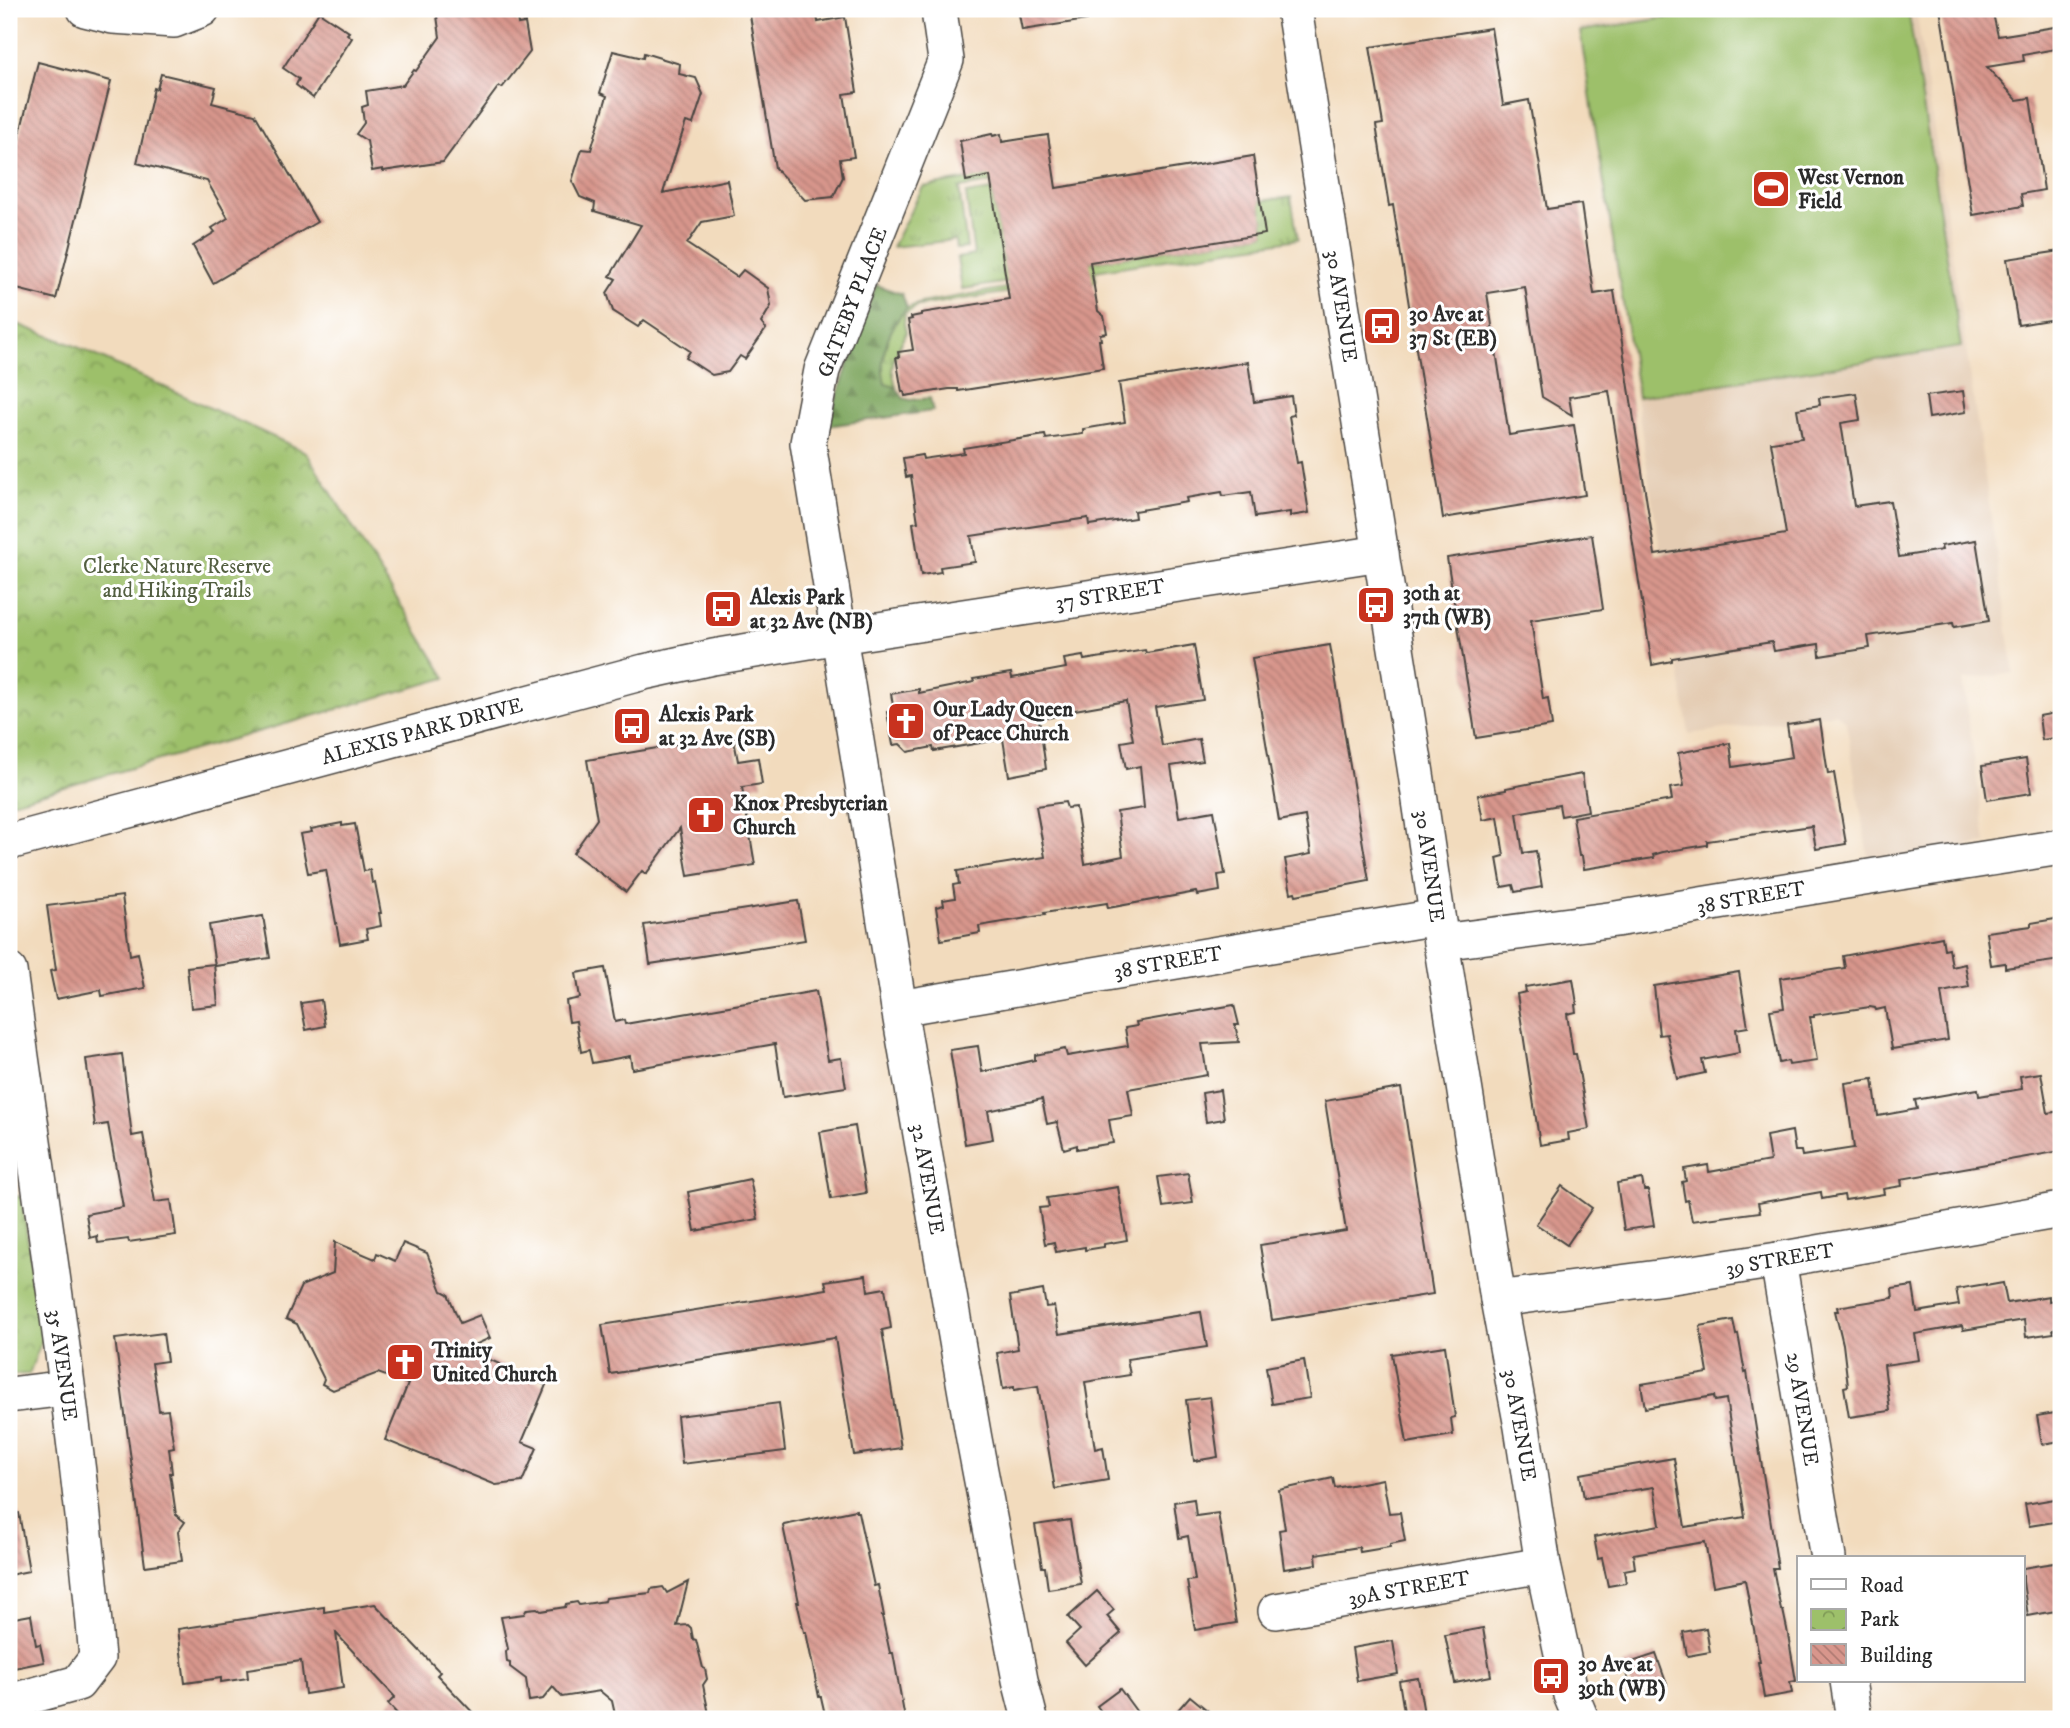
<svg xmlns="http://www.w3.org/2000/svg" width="2070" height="1728" font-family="'IM FELL DW Pica',serif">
<defs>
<pattern id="grass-tufts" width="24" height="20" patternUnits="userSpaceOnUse" patternTransform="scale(1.75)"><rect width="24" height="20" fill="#9dc06a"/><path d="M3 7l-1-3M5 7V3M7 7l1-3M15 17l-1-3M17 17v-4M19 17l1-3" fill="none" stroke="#809c57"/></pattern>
<pattern id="forest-firs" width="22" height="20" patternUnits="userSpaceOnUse" patternTransform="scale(1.75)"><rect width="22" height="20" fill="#7ea65e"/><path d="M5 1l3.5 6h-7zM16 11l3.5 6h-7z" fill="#67874e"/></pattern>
<pattern id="park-crowns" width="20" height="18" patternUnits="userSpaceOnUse" patternTransform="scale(1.75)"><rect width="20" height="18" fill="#9dc06a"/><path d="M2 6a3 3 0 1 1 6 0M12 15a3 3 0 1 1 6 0" fill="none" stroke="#809c57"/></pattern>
<pattern id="building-back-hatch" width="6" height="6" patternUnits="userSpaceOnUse" patternTransform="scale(1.75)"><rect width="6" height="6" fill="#d8968c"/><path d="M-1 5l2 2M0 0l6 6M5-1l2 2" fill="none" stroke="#af7b73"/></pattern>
</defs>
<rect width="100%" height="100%" fill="#fff"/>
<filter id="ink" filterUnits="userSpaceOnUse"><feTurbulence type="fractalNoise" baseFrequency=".0143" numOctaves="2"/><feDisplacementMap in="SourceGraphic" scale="14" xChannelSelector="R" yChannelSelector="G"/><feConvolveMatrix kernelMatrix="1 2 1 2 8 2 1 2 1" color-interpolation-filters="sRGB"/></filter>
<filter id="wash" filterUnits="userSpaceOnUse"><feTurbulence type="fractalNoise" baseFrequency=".00686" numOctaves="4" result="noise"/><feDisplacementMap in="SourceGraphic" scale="28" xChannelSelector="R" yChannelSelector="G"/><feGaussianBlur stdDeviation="1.57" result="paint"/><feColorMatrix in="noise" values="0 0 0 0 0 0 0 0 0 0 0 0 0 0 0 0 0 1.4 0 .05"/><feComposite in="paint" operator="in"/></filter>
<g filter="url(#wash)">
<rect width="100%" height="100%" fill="#f2dbbd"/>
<polygon fill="#e4ccb3" points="1700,9 1916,9 2014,673 1963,680 1986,843 1869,863 1846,721 1835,713 1689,734 1578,27"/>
<g fill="url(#grass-tufts)" stroke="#64764a" stroke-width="2">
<polygon points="1051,165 1052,173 959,188 967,248 956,249 955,240 892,247 923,187"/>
<path d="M992,190L1006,276L1265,234L1260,201L1291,197L1298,239L1095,271L1096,282L1084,284L1083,281L918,306L905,314L904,324L906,332L894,359L892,369L896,387L885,385C879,362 886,326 905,310C909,306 916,305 921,303L1029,284L1028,279L962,289L957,258L974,255L966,194Z"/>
</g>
<path fill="url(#forest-firs)" stroke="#546844" stroke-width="2" d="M876,285L902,294L907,308C888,328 878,358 885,384L896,387L903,398L910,400L930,398L933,411L827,426Z"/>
<g fill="url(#park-crowns)" stroke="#64764a" stroke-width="2">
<polygon points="9,321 73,345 306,452 446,678 9,803"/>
<polygon points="21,1196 43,1337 29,1374 9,1375 9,1197"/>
</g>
<polygon fill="#9dc06a" stroke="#64764a" stroke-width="2" points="1725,9 1908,9 1961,347 1638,397 1580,31"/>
<g id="blocks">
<g fill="url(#building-back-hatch)">
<polygon points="436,9 510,9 511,12 516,11 518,24 525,23 530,52 502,88 499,86 443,162 383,171 383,169 372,171 367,141 356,134 364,123 362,107 368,105 366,91 403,85 414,70 416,71 440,37"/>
<polygon points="749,9 816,9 818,22 845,17 857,92 844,94 854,157 840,159 843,177 833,197 805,200 775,168"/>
<polygon points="1018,9 1086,9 1087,20 1022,30"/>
<polygon points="1940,9 1992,9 1998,36 2061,26 2061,48 2023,55 2024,61 1987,67 2017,100 2030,98 2044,190 2021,194 2023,206 1973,215"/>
<polygon points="319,12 349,32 347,34 352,38 313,98 296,85 299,79 283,68"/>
<polygon points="1491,28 1503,105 1529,100 1547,209 1581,204 1594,294 1614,291 1655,555 1786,534 1771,442 1802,438 1797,409 1820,405 1819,398 1856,393 1860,420 1841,423 1854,506 1890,501 1899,557 1942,550 1941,546 1976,540 1989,621 1954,627 1953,623 1868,636 1870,648 1820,656 1819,644 1774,651 1772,642 1672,658 1672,661 1652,665 1609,391 1569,397 1572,415 1542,397 1525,287 1487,293 1509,435 1574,425 1585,495 1443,518 1393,205 1389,206 1376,125 1383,124 1370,47"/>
<polygon points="613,51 643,58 644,53 680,64 679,74 696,78 703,94 693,124 686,122 663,193 727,180 734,216 702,222 687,244 737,277 743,270 768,288 771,306 761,323 766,329 745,359 740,356 728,372 712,375 686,358 690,351 644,320 638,327 613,311 607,293 616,279 610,276 641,225 594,211 595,203 580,197 572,181 582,149 591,150 607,96 600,93"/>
<polygon points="38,62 111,81 56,299 9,287 9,176"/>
<polygon points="161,74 216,87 212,103 255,114 317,222 213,283 193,246 215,232 212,228 228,218 207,181 137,163 154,88 157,89"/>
<polygon points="992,134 993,136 1001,134 1002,142 1048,135 1056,188 1253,156 1265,234 1090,262 1098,311 1104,316 1107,333 1100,334 1101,340 1099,340 1103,368 958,391 958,389 949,389 905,396 904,391 902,392 896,357 899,357 898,352 913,350 908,320 912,319 911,317 921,315 921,313 1009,299 990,176 966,181 960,141"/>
<polygon points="2061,251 2061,318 2018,325 2007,259"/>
<polygon points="1248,362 1254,402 1291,396 1294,415 1289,416 1297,463 1301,462 1309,513 1290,516 1290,512 1255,517 1251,492 1223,496 1222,492 1186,498 1187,502 1134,511 1135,518 1089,525 1088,518 971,536 975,562 940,567 941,572 921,575 913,523 918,522 911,476 906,477 903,458 922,455 923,459 964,453 963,448 1045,435 1046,439 1083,434 1083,429 1125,422 1119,383"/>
<polygon points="1963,391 1966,412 1929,418 1926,396"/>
<polygon points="1592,535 1603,609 1531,620 1543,699 1548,698 1552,726 1476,738 1447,558"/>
<polygon points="1194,645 1203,700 1155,707 1162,746 1199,739 1203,761 1171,766 1179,817 1214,811 1225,874 1218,875 1220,891 1197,895 1196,892 1108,908 1107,903 1044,913 1045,915 979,926 980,933 941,940 936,907 944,905 943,900 955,898 953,885 959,884 957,871 1045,857 1036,806 1065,802 1067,808 1076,807 1085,864 1123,856 1117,812 1144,808 1140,766 1126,769 1121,742 1133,740 1126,701 1052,714 1053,717 1039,719 1046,769 1009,776 1003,739 934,751 933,747 908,752 900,744 893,745 887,712 894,711 891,694 919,689 919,693 974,682 973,679 1011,673 1012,678 1066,668 1064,659 1083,656 1084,660 1145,650 1146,653"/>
<polygon points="1330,645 1369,881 1296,895 1295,892 1291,893 1285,859 1311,854 1305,816 1279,821 1252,658"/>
<polygon points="2061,712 2061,737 2042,740 2039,716"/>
<polygon points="1820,720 1828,774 1834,773 1846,844 1816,849 1812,826 1707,841 1707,845 1663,852 1653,855 1654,858 1584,869 1582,856 1579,856 1573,817 1672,800 1670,788 1684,786 1678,753 1730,743 1733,767 1792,757 1787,725"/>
<polygon points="733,735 738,761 758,758 762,784 742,787 755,865 688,876 680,828 646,874 642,871 626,892 573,853 597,819 587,760"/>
<polygon points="2026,759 2031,793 1987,800 1982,766"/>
<polygon points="1582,774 1588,811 1561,816 1559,805 1517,813 1523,853 1536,851 1542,887 1515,892 1513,885 1502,887 1497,858 1504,856 1498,817 1483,820 1478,795 1506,790 1506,788"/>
<polygon points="342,823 342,826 355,824 364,871 370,870 372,883 375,882 381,913 379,913 381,926 366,929 368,939 340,944 326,870 308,873 300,834 312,832 311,829"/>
<polygon points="122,896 130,955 138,953 145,988 102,996 101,990 56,999 50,971 56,970 47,906"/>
<polygon points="798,901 805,940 650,964 644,925"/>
<polygon points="263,916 270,958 215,966 209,925"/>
<polygon points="2061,918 2061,960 2005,968 2005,963 1991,965 1986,932 2031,926 2031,923"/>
<polygon points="1942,937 1944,949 1949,948 1952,967 1965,964 1969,987 1941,992 1948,1040 1892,1049 1885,1008 1876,1010 1875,1008 1870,1007 1814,1015 1814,1017 1810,1017 1817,1061 1789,1065 1788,1061 1779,1063 1770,1010 1784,1008 1780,978 1845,968 1843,956"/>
<polygon points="214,964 218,1005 191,1008 187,967"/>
<polygon points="605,968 615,1022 624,1020 625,1024 816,991 828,1060 841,1058 846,1087 783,1097 775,1044 632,1069 630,1056 592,1063 589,1050 581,1052 576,1021 569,1022 566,1001 580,998 576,973"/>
<polygon points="1739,972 1748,1027 1736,1029 1739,1053 1702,1060 1705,1073 1677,1079 1667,1034 1659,1035 1654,986"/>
<polygon points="1573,979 1577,1004 1575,1005 1576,1012 1567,1014 1573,1054 1576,1054 1589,1129 1568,1133 1569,1140 1540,1145 1517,994 1526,992 1525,987"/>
<polygon points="321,1000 325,1026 306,1030 301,1003"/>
<polygon points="1234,1005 1239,1025 1235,1025 1239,1042 1202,1044 1207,1075 1128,1089 1133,1116 1109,1120 1113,1143 1077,1149 1077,1145 1064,1149 1057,1122 1047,1124 1042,1099 988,1111 993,1139 965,1144 950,1050 978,1046 982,1072 1035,1060 1035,1055 1065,1049 1067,1056 1128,1046 1125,1028 1137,1026 1136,1022"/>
<polygon points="122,1054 132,1136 143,1134 155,1202 171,1200 176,1235 129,1242 128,1239 98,1243 97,1236 90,1238 86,1214 123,1207 108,1124 95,1126 86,1059"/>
<polygon points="2041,1073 2048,1113 2061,1111 2061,1151 1901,1179 1902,1186 1883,1189 1884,1194 1845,1200 1844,1195 1822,1199 1821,1192 1758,1203 1760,1212 1692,1221 1688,1200 1685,1201 1682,1182 1686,1181 1684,1169 1708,1165 1709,1172 1770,1161 1766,1136 1792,1131 1795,1151 1801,1151 1802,1156 1854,1148 1845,1083 1873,1079 1878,1116 1917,1109 1915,1100 1978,1089 1979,1096 2022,1089 2020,1076"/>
<polygon points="1401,1088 1433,1294 1272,1320 1260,1245 1346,1231 1325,1101"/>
<polygon points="1220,1090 1224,1119 1206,1122 1202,1093"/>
<polygon points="855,1126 866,1193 831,1199 820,1132"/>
<polygon points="1188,1173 1193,1203 1163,1207 1158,1177"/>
<polygon points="750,1179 758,1219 695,1231 688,1192"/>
<polygon points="1642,1179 1644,1190 1648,1190 1654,1226 1624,1230 1617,1183"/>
<polygon points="1562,1186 1592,1208 1567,1245 1536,1224"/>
<polygon points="1118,1187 1127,1240 1104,1244 1104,1247 1085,1250 1085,1247 1056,1252 1054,1242 1045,1244 1039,1208 1049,1207 1047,1198"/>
<polygon points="335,1242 375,1259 377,1253 395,1261 403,1243 427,1253 442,1291 448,1294 460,1323 480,1315 490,1338 466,1349 546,1385 522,1442 537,1448 522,1482 496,1485 385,1440 408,1384 378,1373 333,1390 322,1384 324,1379 297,1324 286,1319 301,1286 333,1273"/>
<polygon points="866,1275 868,1291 885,1288 891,1328 882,1330 901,1448 854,1455 835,1338 610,1374 602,1325 827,1289 825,1281"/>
<polygon points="2003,1283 2007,1303 2049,1296 2049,1301 2061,1299 2061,1327 2053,1329 2054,1333 2026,1337 2024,1320 1963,1330 1962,1326 1915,1334 1919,1360 1884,1365 1890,1411 1849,1417 1844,1387 1848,1386 1843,1344 1835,1311 1838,1311 1837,1307 1893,1298 1892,1289 1913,1286 1917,1312 1959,1305 1956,1289 1986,1284 1986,1286"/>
<polygon points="1043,1290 1046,1307 1054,1306 1059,1334 1201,1312 1207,1347 1127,1359 1130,1375 1085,1382 1095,1449 1103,1447 1108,1480 1055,1489 1038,1386 1014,1390 1014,1387 1003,1389 997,1353 1018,1349 1010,1296"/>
<polygon points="1733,1320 1736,1335 1738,1334 1745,1373 1747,1372 1778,1568 1773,1568 1781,1610 1783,1610 1787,1629 1796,1681 1790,1682 1792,1693 1764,1698 1758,1662 1760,1662 1745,1580 1713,1586 1705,1542 1633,1554 1635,1568 1624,1570 1626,1583 1608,1586 1602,1558 1598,1559 1594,1537 1660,1525 1654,1487 1584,1498 1580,1474 1674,1458 1685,1527 1745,1517 1726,1399 1715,1401 1714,1396 1645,1408 1641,1384 1708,1373 1700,1326"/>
<polygon points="163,1333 167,1361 152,1363 159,1411 168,1410 174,1447 169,1448 172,1473 170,1473 176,1515 185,1522 178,1532 182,1561 145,1566 115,1339"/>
<polygon points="1445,1346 1455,1417 1451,1418 1453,1435 1407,1443 1392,1354"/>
<polygon points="1304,1360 1310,1398 1272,1404 1266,1367"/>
<polygon points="1210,1397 1218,1457 1194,1461 1186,1400"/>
<polygon points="779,1403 785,1451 682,1464 677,1416"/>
<polygon points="2061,1412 2061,1441 2042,1444 2037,1416"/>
<polygon points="1333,1478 1335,1488 1383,1479 1389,1513 1400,1512 1405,1541 1390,1544 1390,1547 1360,1552 1359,1547 1316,1554 1317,1564 1284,1569 1279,1530 1285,1529 1279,1490"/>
<polygon points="2061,1498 2061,1521 2029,1526 2025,1504"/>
<polygon points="1194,1499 1196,1516 1218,1513 1236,1623 1195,1630 1187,1581 1195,1580 1188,1536 1179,1538 1174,1502"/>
<polygon points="856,1510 856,1512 858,1512 874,1586 878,1585 884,1616 882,1616 890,1653 893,1653 905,1719 826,1719 821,1697 819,1697 806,1632 804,1632 797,1602 799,1602 783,1526 784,1525"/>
<polygon points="19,1513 29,1571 9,1575 9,1514"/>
<polygon points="1070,1520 1081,1584 1048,1589 1045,1567 1042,1567 1035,1525"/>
<polygon points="2061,1562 2061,1610 2028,1616 2023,1582 2023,1568"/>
<polygon points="688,1582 677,1626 688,1625 691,1628 693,1639 696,1640 703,1668 705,1669 707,1679 703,1685 710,1719 616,1719 612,1701 600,1691 562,1697 553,1687 543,1699 529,1701 526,1679 510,1667 510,1663 507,1662 506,1652 508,1649 501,1617 524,1614 527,1609 537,1608 541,1611 565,1607 566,1604 577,1602 579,1605 605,1601 606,1598 650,1593 651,1589 663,1587 667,1593"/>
<polygon points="1097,1591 1114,1610 1107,1616 1121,1633 1085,1665 1066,1643 1080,1630 1068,1617"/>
<polygon points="375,1604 440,1672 437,1675 479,1719 402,1719 388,1704 395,1697 336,1633 343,1688 305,1694 301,1661 247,1669 248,1678 221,1682 221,1678 185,1683 178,1629 324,1607 324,1612"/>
<polygon points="31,1615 36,1645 40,1644 44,1662 9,1669 9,1619"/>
<polygon points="1483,1628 1491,1676 1455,1683 1445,1635"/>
<polygon points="1706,1628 1710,1652 1687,1656 1683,1632"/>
<polygon points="1393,1641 1398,1674 1357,1681 1352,1648"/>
<polygon points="1656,1654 1667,1685 1639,1695 1636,1685 1631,1687 1623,1665"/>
<polygon points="1418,1678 1424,1714 1405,1718 1399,1681"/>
<polygon points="1120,1689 1142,1719 1107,1719 1097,1706"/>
<polygon points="1190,1696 1218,1719 1170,1719"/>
</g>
</g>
</g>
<g filter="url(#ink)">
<use href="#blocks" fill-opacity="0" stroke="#494541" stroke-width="2"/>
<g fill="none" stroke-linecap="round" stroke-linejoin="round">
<defs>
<g id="minor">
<polyline points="85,9 113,16 174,20 202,9"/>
<polyline points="1294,9 1415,767 1441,942 1498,1299 1522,1427 1543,1565 1571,1695 1581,1719"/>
<polyline points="940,18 946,60 822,370 808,443 899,1008 974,1439 1020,1680 1030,1719"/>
<polyline points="9,842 644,672 713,657 839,636 1381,553"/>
<polyline points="1441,942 1616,919 1894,873 2061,847"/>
<path d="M9,971C40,1199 78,1428 97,1658L78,1683L9,1702"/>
<polyline points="899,1008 1437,917"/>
<polyline points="1778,1260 1828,1558"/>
<polyline points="1498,1299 1673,1276 1778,1260 2061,1210"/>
<polyline points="9,1395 67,1388"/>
<polyline points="1276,1611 1543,1565"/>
<polyline points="1848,1681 1854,1719"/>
</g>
</defs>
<use href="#minor" stroke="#494541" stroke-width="38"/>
<use href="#minor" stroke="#fff" stroke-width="35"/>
</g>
</g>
<defs>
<symbol id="stadium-square" viewBox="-11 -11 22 22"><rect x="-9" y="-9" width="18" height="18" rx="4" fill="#c8321e" stroke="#fff"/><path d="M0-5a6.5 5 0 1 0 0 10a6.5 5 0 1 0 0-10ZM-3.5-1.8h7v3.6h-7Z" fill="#fff"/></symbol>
<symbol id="bus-square" viewBox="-11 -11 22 22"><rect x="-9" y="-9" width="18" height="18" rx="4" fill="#c8321e" stroke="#fff"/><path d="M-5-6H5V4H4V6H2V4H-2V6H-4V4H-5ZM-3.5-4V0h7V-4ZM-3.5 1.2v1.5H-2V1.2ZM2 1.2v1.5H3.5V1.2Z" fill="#fff"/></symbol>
<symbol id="church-square" viewBox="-11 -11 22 22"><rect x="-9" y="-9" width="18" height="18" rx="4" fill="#c8321e" stroke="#fff"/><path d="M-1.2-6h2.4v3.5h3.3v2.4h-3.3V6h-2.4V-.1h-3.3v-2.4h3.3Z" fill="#fff"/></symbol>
</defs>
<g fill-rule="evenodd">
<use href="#stadium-square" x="1749" y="167" width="44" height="44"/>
<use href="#bus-square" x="1360" y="304" width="44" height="44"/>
<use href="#bus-square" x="1354" y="583" width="44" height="44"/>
<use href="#bus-square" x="701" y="587" width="44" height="44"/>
<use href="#church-square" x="884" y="699" width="44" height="44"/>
<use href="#bus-square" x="610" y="704" width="44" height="44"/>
<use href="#church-square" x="684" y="793" width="44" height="44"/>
<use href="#church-square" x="383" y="1340" width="44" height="44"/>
<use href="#bus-square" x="1529" y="1654" width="44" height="44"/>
</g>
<g text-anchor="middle" stroke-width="6" stroke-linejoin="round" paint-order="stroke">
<g font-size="21" font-weight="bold" fill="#2b2b2b" stroke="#fff" text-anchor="start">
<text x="1798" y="184">West Vernon<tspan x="1798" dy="24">Field</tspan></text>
<text x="1409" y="321">30 Ave at<tspan x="1409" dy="24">37 St (EB)</tspan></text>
<text x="1403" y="600">30th at<tspan x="1403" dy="24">37th (WB)</tspan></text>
<text x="750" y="604">Alexis Park<tspan x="750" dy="24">at 32 Ave (NB)</tspan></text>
<text x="933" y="716">Our Lady Queen<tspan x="933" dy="24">of Peace Church</tspan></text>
<text x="659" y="721">Alexis Park<tspan x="659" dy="24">at 32 Ave (SB)</tspan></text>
<text x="733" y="810">Knox Presbyterian<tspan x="733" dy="24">Church</tspan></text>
<text x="432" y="1357">Trinity<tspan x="432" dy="24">United Church</tspan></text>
<text x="1578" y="1671">30 Ave at<tspan x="1578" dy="24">39th (WB)</tspan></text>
</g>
<g font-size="21" fill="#2b2b2b" stroke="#fff">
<text transform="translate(852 302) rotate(-69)" y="7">GATEBY PLACE</text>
<text transform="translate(1342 306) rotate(81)" y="7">30 AVENUE</text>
<text transform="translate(1110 594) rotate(-9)" y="7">37 STREET</text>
<text transform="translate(422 731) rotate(-15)" y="7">ALEXIS PARK DRIVE</text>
<text transform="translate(1430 866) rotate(82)" y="7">30 AVENUE</text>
<text transform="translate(1751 897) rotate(-10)" y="7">38 STREET</text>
<text transform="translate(1168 962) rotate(-10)" y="7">38 STREET</text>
<text transform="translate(928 1179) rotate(80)" y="7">32 AVENUE</text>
<text transform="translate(1780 1259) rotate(-10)" y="7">39 STREET</text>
<text transform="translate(63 1365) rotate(82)" y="7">35 AVENUE</text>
<text transform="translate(1803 1409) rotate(81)" y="7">29 AVENUE</text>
<text transform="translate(1520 1425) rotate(80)" y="7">30 AVENUE</text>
<text transform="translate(1409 1588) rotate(-10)" y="7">39A STREET</text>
</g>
<g font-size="21" fill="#535f41" stroke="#fff">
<text x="177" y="573">Clerke Nature Reserve<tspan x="177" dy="24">and Hiking Trails</tspan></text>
</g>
</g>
<rect width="2070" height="1728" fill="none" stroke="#fff" stroke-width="35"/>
<rect x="1797" y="1556" width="228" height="126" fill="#ffffff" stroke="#aaaaaa" stroke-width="2"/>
<rect x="1811" y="1579" width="35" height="10" fill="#ffffff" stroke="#aaaaaa" stroke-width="2"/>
<text x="1860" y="1592" font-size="21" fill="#2b2b2b">Road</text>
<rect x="1811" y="1609" width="35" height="21" fill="url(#park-crowns)" stroke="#aaaaaa" stroke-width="2"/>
<text x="1860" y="1626" font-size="21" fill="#2b2b2b">Park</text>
<rect x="1811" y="1644" width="35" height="21" fill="url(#building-back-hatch)" stroke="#aaaaaa" stroke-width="2"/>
<text x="1860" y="1662" font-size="21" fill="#2b2b2b">Building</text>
</svg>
